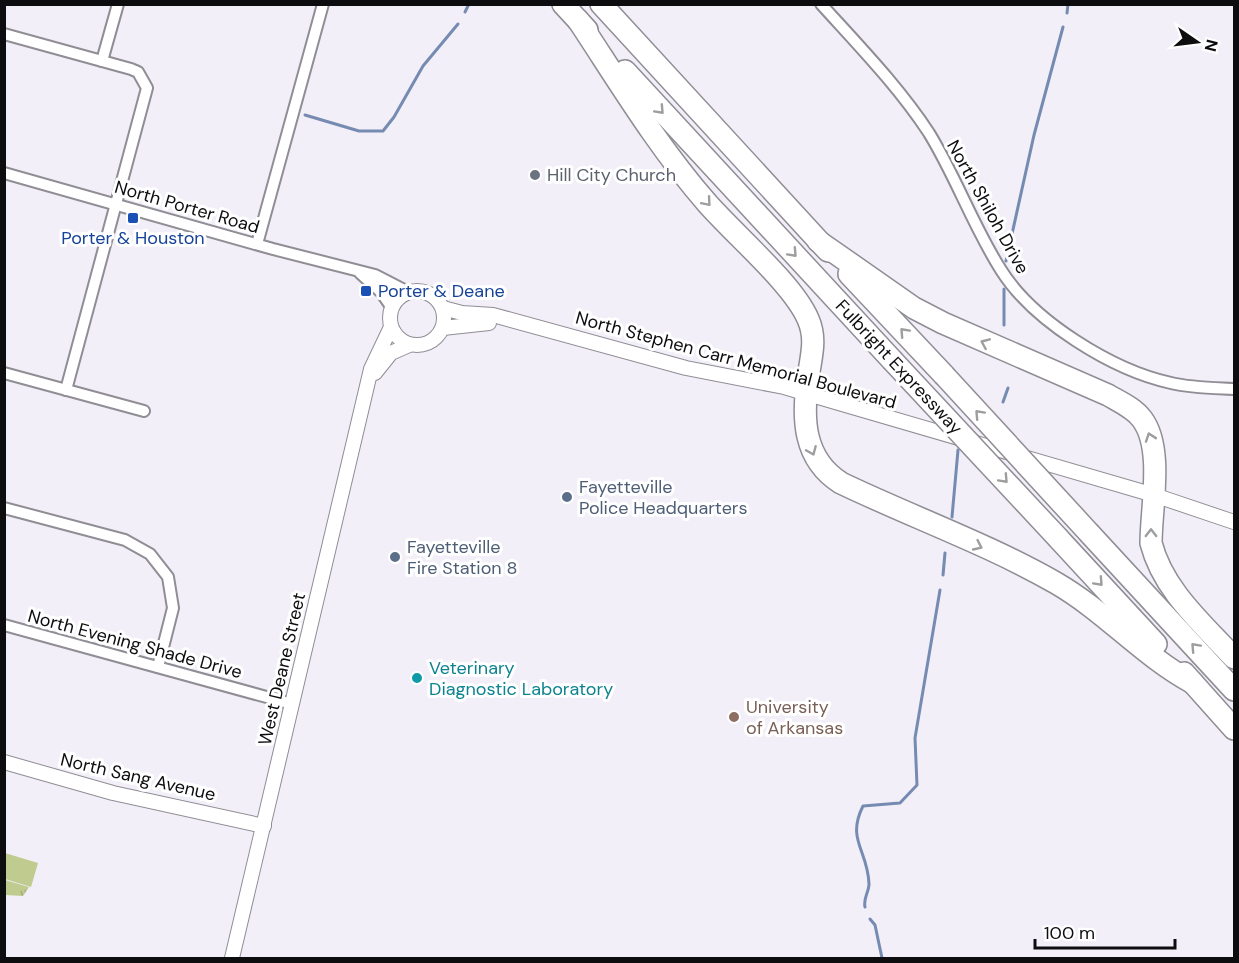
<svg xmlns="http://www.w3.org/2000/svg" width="1239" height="963" font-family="'DM Sans',sans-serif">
<defs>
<pattern id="park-tufts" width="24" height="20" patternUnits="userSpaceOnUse" patternTransform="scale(1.5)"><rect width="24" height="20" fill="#c0cb8f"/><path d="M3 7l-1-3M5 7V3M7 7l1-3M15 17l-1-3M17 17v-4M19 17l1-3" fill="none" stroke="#a4ad7a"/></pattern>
</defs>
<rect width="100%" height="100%" fill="#f2eff8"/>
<polygon fill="url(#park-tufts)" points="5,880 29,887 23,896 5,895"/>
<polygon fill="#c0cb8f" points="5,853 38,863 31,887 5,879"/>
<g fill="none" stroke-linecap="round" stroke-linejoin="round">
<g stroke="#768bb1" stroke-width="3">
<polyline points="465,12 469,4"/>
<polyline points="1067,13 1068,4"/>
<polyline points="305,115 359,131 383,131 394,117 423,66 458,24"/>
<polyline points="1006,261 1034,135 1063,27"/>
<polyline points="1004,325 1004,289"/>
<polyline points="1003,402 1008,388"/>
<polyline points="952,517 958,450"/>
<polyline points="943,575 945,553"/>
<path d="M865,907C863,898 869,892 869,884C868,850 846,840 863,806L900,803L917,785L915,738L940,590"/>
<polyline points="870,919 875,925 882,958"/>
</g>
<defs>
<g id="minor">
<path d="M821,4C859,46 898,86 929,133C956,177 973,226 1001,270C1033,321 1112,370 1171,383C1192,388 1214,388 1234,389"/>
<polyline points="4,34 131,69 138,72 147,88 66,390"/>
<polyline points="102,61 118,4"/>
<polyline points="4,173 273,249 375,275 406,291"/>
<polyline points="257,244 323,4"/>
<polyline points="360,273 381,292 392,308"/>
<polyline points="4,373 144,411"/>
<polyline points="4,508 125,540 150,554 168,577 173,608 158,667"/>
<polyline points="4,625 292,704"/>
</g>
<g id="tertiary">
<circle cx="417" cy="318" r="27"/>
<polyline points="443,308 462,313 493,315 686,368 784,387 1154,495 1234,522"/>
<polyline points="443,328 489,323"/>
<polyline points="375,373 391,353 409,345"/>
<polyline points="4,762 113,793 264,826"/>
<polyline points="232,958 371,369 391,327"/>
</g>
<g id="motorway">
<polyline points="563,4 587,30"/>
<polyline points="601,4 828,251"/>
<path d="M578,20C619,82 658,147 707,203C734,234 793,284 808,319C817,339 811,357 808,378C802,418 803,459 841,483C912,517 988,544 1056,583C1106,612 1143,656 1193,683"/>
<polyline points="625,71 892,360"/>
<path d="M818,241L914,308L943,323L1108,395C1120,402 1134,408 1142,419C1164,448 1151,508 1151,543C1163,590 1202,623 1234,658"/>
<polyline points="849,274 944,375"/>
<polyline points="1090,534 1234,690"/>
<polyline points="1059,539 1156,644"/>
<polyline points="1184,673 1234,729"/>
</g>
</defs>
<use href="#minor" stroke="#908d95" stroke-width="14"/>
<use href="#tertiary" stroke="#908d95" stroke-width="16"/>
<use href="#motorway" stroke="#908d95" stroke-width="24"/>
<use href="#minor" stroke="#fff" stroke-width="10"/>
<use href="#tertiary" stroke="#fff" stroke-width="14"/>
<use href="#motorway" stroke="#fff" stroke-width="21"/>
<defs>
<g id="motorway-bridge">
<polyline points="892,360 1059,539"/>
<polyline points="944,375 1090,534"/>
</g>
</defs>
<use href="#motorway-bridge" stroke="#908d95" stroke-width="24" stroke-linecap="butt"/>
<use href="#motorway-bridge" stroke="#fff" stroke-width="21"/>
</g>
<defs><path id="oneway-chevron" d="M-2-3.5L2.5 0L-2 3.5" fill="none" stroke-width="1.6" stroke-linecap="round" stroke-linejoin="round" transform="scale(1.5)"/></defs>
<g stroke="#9e9e9f">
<use href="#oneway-chevron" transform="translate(660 110) rotate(47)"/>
<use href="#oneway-chevron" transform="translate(707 202) rotate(49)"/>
<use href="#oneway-chevron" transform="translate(793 253) rotate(47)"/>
<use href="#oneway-chevron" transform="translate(904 332) rotate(-133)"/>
<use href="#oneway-chevron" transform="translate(985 343) rotate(-157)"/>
<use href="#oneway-chevron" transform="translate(979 414) rotate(-133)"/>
<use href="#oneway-chevron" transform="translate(1150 437) rotate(-109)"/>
<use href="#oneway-chevron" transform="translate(812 451) rotate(67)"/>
<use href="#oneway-chevron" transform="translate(1004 479) rotate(47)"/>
<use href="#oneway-chevron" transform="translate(1151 533) rotate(-90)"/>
<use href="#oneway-chevron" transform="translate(978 546) rotate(25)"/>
<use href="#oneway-chevron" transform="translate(1099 582) rotate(47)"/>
<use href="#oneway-chevron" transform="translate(1195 647) rotate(-133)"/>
</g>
<circle fill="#6b7280" stroke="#fff" stroke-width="2" cx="535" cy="175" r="6"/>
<g fill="#1a4fb4" stroke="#fff" stroke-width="2">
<rect x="127" y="212" width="12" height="12" rx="3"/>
<rect x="360" y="285" width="12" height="12" rx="3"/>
</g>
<g fill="#5c6f8a" stroke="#fff" stroke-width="2">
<circle cx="567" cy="497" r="6"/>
<circle cx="395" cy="557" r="6"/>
</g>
<circle fill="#0f9aa8" stroke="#fff" stroke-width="2" cx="417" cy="678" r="6"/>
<circle fill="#8d6e63" stroke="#fff" stroke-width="2" cx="734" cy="717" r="6"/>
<g text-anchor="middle" stroke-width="6" stroke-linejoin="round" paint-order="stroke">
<g font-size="18" fill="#5b616d" stroke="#fff" text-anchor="start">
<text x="547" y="181">Hill City Church</text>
</g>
<g font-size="18" fill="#0d0c0f" stroke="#fff">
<text transform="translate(187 207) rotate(16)" y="6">North Porter Road</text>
<text transform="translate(988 207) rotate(61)" y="6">North Shiloh Drive</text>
<text transform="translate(736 360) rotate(15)" y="6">North Stephen Carr Memorial Boulevard</text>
<text transform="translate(899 367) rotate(47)" y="6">Fulbright Expressway</text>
<text transform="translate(135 644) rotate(15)" y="6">North Evening Shade Drive</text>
<text transform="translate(282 669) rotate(-77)" y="6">West Deane Street</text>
<text transform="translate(138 777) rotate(13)" y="6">North Sang Avenue</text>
</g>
<g font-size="18" fill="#164399" stroke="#fff">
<text x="133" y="244">Porter &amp; Houston</text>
<text x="378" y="297" text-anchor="start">Porter &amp; Deane</text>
</g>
<g font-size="18" fill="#4e5e75" stroke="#fff" text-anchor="start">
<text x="579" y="493">Fayetteville<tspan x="579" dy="21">Police Headquarters</tspan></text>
<text x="407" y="553">Fayetteville<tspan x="407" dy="21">Fire Station 8</tspan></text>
</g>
<g font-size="18" fill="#0d838f" stroke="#fff" text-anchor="start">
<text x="429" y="674">Veterinary<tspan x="429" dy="21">Diagnostic Laboratory</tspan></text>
</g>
<g font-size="18" fill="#785e54" stroke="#fff" text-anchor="start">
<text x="746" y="713">University<tspan x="746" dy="21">of Arkansas</tspan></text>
</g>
</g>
<rect width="1239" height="963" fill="none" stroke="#0d0c0f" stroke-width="12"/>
<g transform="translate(1197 42) rotate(104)" stroke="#ffffff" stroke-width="4.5" paint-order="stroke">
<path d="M0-4.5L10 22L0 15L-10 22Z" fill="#0d0c0f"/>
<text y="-9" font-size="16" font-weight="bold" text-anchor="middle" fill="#0d0c0f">N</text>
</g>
<path d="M1035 939v9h140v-9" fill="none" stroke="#0d0c0f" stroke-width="3"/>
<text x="1044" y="939" font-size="18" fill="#0d0c0f" stroke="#ffffff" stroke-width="4.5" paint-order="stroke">100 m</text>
</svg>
